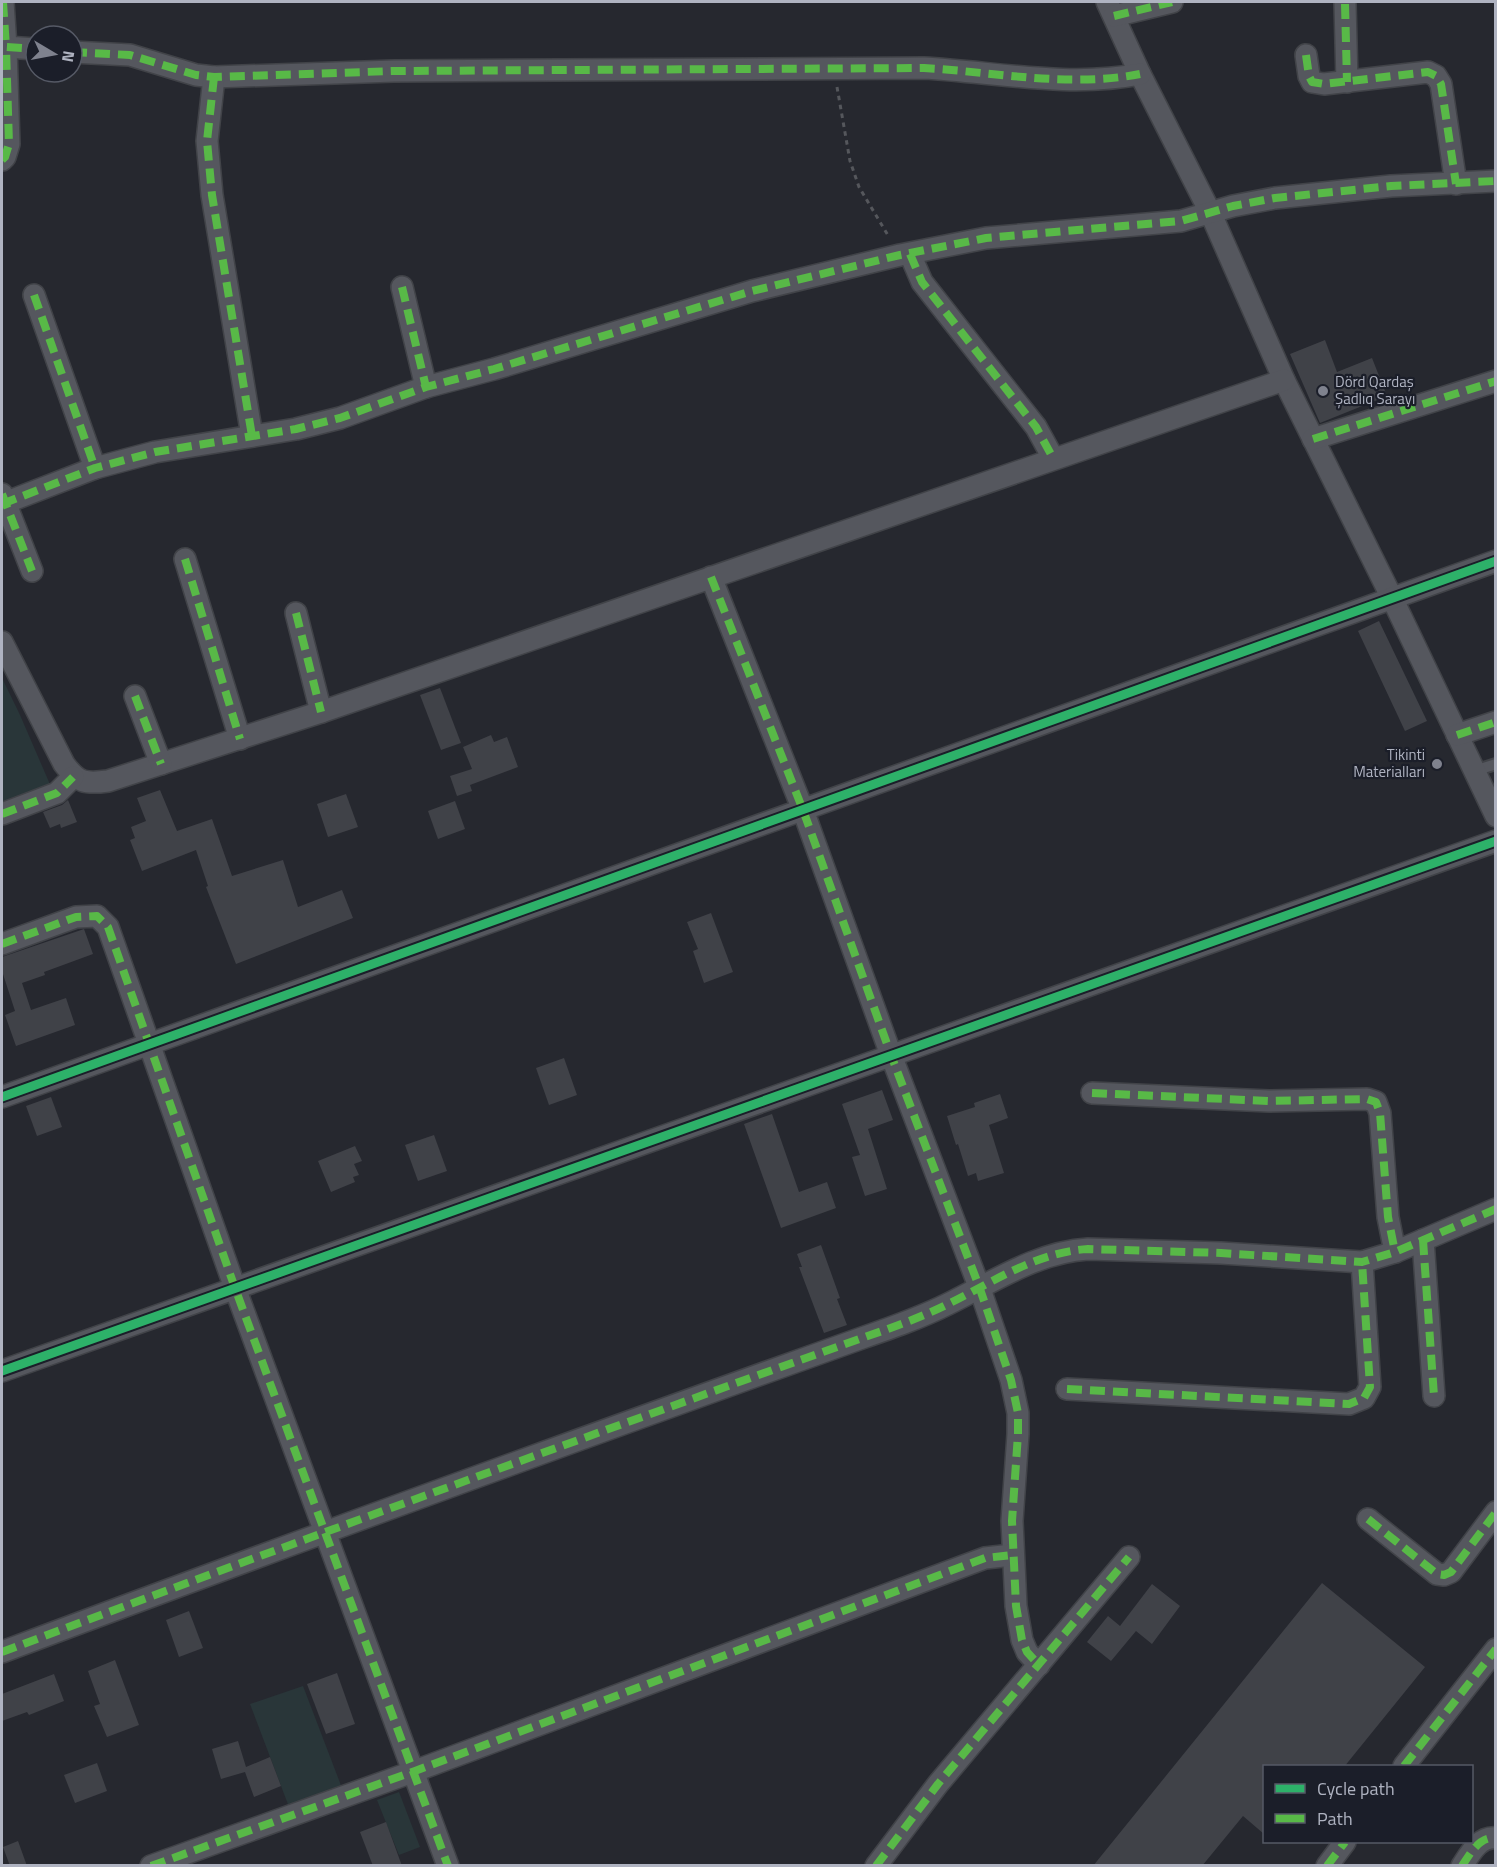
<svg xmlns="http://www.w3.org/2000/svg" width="1497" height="1867" font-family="'Titillium Web',sans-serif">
<rect width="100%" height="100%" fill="#26282f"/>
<g fill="#293639">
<polygon points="2,678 20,715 52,789 2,806"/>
<polygon points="303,1686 342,1788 289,1807 250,1704"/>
<polygon points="399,1792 420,1847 399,1855 377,1800"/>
</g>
<g fill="#404248">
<polygon points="1325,340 1337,372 1372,358 1387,396 1320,423 1290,354"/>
<polygon points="1379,621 1427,721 1405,731 1358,631"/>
<polygon points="440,688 461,743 441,750 420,695"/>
<polygon points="491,735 494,742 507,737 518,767 470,785 472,791 457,796 450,776 472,769 463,747"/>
<polygon points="160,790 177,831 212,819 232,876 283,860 298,907 342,890 353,918 236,964 206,887 208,886 196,850 142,871 130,840 135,838 131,827 146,821 137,798"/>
<polygon points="346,794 358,827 328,837 317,804"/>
<polygon points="68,800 77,822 61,828 60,824 50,828 43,812 62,805"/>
<polygon points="455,801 465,829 438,839 428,811"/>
<polygon points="711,913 733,972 704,983 693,951 698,949 687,922"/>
<polygon points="84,929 93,954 44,972 45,975 22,983 31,1010 66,998 75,1025 16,1046 5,1015 15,1011 2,971 2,957"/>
<polygon points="564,1058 577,1095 549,1105 536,1068"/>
<polygon points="882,1090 893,1120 868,1129 887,1189 865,1196 852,1157 860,1155 842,1104"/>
<polygon points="1000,1094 1008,1118 989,1125 1004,1173 978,1181 976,1173 968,1176 958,1144 956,1145 947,1116 975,1107 974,1103"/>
<polygon points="51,1097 62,1127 37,1136 26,1106"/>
<polygon points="772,1114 799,1192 827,1182 836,1208 781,1228 744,1124"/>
<polygon points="434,1135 447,1171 418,1181 405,1145"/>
<polygon points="355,1146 362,1161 354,1164 359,1175 353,1177 355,1182 331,1192 318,1161"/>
<polygon points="821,1245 840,1298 837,1299 847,1325 824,1333 799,1267 802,1267 797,1254"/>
<polygon points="1322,1583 1425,1667 1344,1767 1264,1767 1264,1834 1243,1816 1202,1866 1093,1866"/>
<polygon points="1152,1584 1180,1606 1152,1644 1136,1631 1111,1661 1087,1642 1108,1616 1120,1626"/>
<polygon points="189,1611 203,1648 179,1657 166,1620"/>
<polygon points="115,1660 139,1725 107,1737 94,1706 100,1704 88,1671"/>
<polygon points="337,1673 355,1724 326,1734 307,1684"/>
<polygon points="54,1674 64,1701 29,1715 27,1712 2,1721 2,1694"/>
<polygon points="238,1741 246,1767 270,1757 281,1786 254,1797 245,1772 221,1779 212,1749"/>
<polygon points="97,1763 107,1791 75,1803 64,1775"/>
<polygon points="386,1822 402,1866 373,1866 360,1832"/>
<polygon points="18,1841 27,1866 10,1866 3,1847"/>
</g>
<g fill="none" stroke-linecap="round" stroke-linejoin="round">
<defs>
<polyline id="service" points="1474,771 1496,764"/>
<g id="minor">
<polyline points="3,2 6,47 36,49"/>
<polyline points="1107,2 1140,74 1211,214 1284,380 1393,600 1496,816"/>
<polyline points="1345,4 1347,82"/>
<polyline points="1114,16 1172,2"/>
<path d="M72,52L130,55L196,75L214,77L394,71L924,68C995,72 1069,88 1140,74"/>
<polyline points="1306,55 1309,76 1312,82 1324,84 1428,72 1436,76 1441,84 1456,184"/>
<polyline points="214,77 207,141 212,195 252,436"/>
<polyline points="2,160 5,157 9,144 6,47"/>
<polyline points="910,254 922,282 1036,427 1053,458"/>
<polyline points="402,287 426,387"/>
<polyline points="34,295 95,468"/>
<polyline points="1313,439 1496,381"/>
<polyline points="2,494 32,571"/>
<polyline points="2,504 95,468 155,452 296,429 340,418 426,387 494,369 752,291 900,255 986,238 1181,221 1233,206 1275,198 1391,186 1496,181"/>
<polyline points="185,559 240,739"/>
<polyline points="711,577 803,810 891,1055 980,1289 1011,1380 1018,1413 1018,1434 1012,1521 1016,1606 1022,1640 1027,1652 1039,1665"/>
<polyline points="296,613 321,712"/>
<path d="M2,642L64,764C78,783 85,784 108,781L321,712L1284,380"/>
<polyline points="135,696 161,764"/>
<polyline points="1457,735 1496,722"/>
<polyline points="2,814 57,793 73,777"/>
<polyline points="2,944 76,917 97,916 108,927 235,1288 448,1866"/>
<polyline points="1092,1093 1269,1101 1367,1099 1376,1102 1380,1113 1388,1217 1395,1252"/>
<polyline points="2,1097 1496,561"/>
<polyline points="1423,1240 1434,1396"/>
<polyline points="2,1371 1496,841"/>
<polyline points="1067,1389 1349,1404 1364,1398 1370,1387 1362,1262"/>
<polyline points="1368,1519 1437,1574 1444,1575 1451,1572 1496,1512"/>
<path d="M2,1652C287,1545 574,1441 862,1338C891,1328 920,1318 948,1304C993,1282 1037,1252 1088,1249L1221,1253L1362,1262L1395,1252L1496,1209"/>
<polyline points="1404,1766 1496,1649"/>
<polyline points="151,1866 415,1771 985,1558 1012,1555"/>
<polyline points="876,1866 938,1784 1129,1557"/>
<polyline points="1327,1866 1345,1842"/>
<path d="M1462,1866C1470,1854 1479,1836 1496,1838"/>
</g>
</defs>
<use href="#service" stroke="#414348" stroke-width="14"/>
<use href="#minor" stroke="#414348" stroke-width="24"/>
<polyline stroke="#55575c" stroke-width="3" stroke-dasharray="4.5 4.5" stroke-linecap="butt" points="837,87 850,161 859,187 889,237"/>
<use href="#service" stroke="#55575e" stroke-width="10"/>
<use href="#minor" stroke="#55575e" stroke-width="21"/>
<g stroke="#58b947" stroke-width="8" stroke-dasharray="15 8" stroke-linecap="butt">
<polyline points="3,2 6,47 36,49"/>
<polyline points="1345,4 1347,82"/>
<polyline points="1114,16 1172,2"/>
<path d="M72,52L130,55L196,75L214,77L394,71L924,68C995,72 1069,88 1140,74"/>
<polyline points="1306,55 1309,76 1312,82 1324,84 1428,72 1436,76 1441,84 1456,184"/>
<polyline points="214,77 207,141 212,195 252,436"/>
<polyline points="2,160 5,157 9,144 6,47"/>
<polyline points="910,254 922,282 1036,427 1053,458"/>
<polyline points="402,287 426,387"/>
<polyline points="34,295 95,468"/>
<polyline points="1313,439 1496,381"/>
<polyline points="2,494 32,571"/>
<polyline points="2,504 95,468 155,452 296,429 340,418 426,387 494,369 752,291 900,255 986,238 1181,221 1233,206 1275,198 1391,186 1496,181"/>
<polyline points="185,559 240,739"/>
<polyline points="711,577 803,810 891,1055 980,1289 1011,1380 1018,1413 1018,1434 1012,1521 1016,1606 1022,1640 1027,1652 1039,1665"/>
<polyline points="296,613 321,712"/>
<polyline points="135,696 161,764"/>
<polyline points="1457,735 1496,722"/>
<polyline points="2,814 57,793 73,777"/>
<polyline points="2,944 76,917 97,916 108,927 235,1288 448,1866"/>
<polyline points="1092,1093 1269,1101 1367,1099 1376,1102 1380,1113 1388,1217 1395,1252"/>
<polyline points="1423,1240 1434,1396"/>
<polyline points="1067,1389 1349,1404 1364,1398 1370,1387 1362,1262"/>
<polyline points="1368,1519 1437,1574 1444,1575 1451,1572 1496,1512"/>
<path d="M2,1652C287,1545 574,1441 862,1338C891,1328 920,1318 948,1304C993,1282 1037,1252 1088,1249L1221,1253L1362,1262L1395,1252L1496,1209"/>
<polyline points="1404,1766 1496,1649"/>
<polyline points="151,1866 415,1771 985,1558 1012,1555"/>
<polyline points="876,1866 938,1784 1129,1557"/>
<polyline points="1327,1866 1345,1842"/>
<path d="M1462,1866C1470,1854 1479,1836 1496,1838"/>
</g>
<defs>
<g id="cycleway">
<polyline points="2,1097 1496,561"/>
<polyline points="2,1371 1496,841"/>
</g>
</defs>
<use href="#cycleway" stroke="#1b1e29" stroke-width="13"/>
<use href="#cycleway" stroke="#2db169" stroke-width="9"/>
</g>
<g fill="#7f828e" stroke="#1b1e29" stroke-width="2">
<circle cx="1323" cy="391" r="6"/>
<circle cx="1437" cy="764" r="6"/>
</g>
<g text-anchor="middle" stroke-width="4.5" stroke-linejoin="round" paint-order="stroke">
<g font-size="15" fill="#afb3c1" stroke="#1b1e29" text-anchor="start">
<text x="1335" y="387">Dörd Qardaş<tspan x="1335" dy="17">Şadlıq Sarayı</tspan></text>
<text x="1425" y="760" text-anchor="end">Tikinti<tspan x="1425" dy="17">Materialları</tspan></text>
</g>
</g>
<rect width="1497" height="1867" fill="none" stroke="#afb3c1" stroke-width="6"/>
<rect x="1263" y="1765" width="210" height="78" fill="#1b1e29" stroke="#565a66" stroke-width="1.5"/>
<rect x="1275" y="1784" width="30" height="9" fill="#2db169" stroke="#565a66" stroke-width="1.5"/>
<text x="1317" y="1795" font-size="18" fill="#afb3c1">Cycle path</text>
<rect x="1275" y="1814" width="30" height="9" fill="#58b947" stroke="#565a66" stroke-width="1.5"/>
<text x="1317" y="1825" font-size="18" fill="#afb3c1">Path</text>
<g transform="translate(54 54) rotate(100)"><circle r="28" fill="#1b1e29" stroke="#565a66" stroke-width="1.5"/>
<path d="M0-4.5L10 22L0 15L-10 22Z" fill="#7f828e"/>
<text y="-9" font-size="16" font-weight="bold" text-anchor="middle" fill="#afb3c1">N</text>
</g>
</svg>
